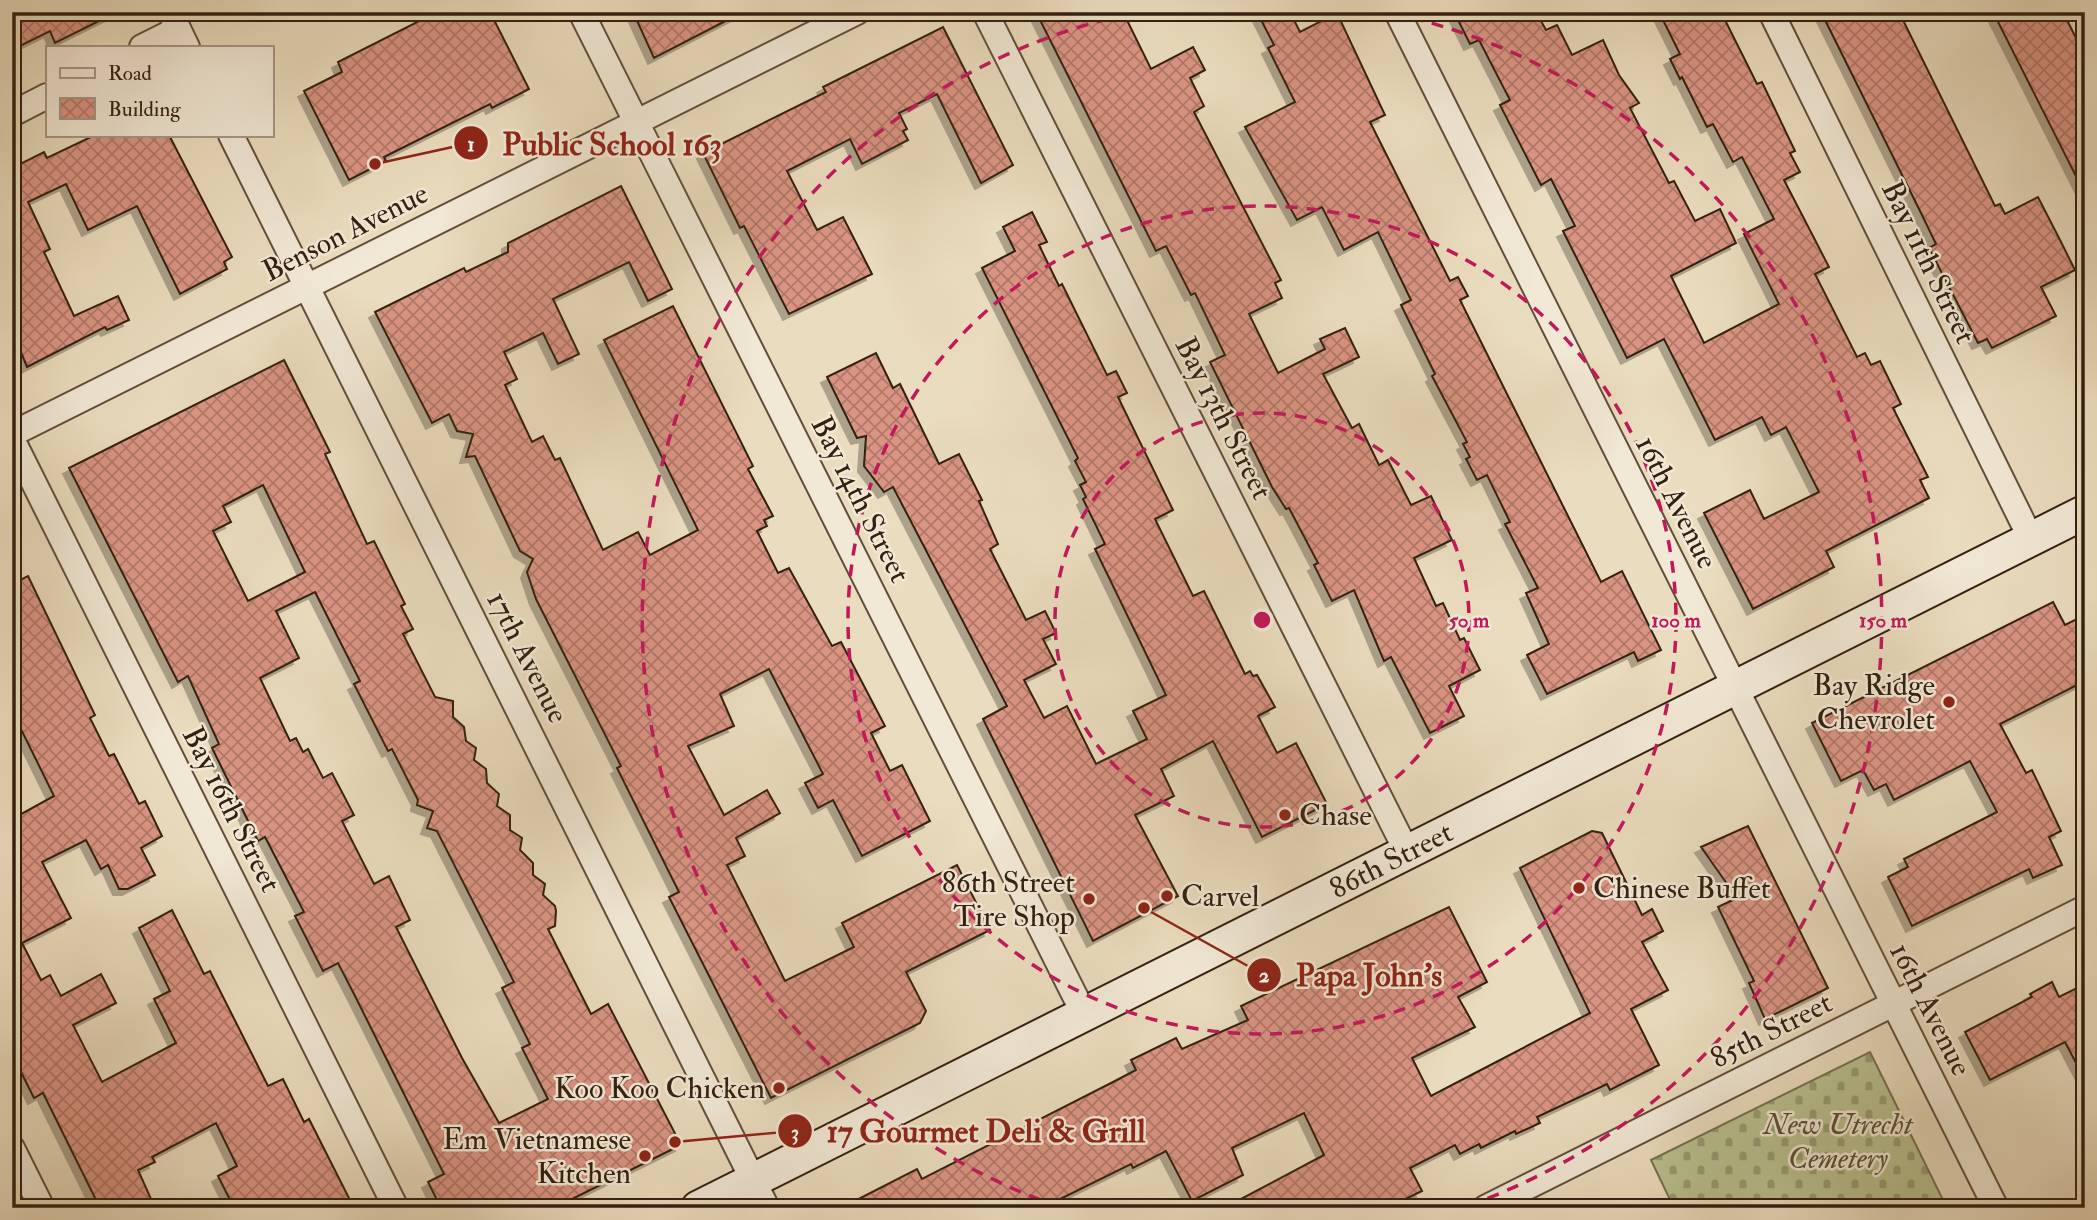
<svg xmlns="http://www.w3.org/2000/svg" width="2097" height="1220" font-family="'IM FELL Double Pica',serif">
<defs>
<pattern id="cemetery-stones" width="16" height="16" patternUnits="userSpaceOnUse" patternTransform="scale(1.75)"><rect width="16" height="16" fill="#b9c090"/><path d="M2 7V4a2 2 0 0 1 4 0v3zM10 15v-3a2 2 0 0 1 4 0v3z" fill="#979c74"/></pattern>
<pattern id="building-cross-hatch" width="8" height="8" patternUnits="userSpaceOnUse" patternTransform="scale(1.75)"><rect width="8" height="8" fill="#da9483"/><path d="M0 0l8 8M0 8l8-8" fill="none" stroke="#b1786a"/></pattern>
<filter id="shadow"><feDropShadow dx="-6" dy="6" stdDeviation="0" flood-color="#0004"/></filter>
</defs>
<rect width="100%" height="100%" fill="#eadcbe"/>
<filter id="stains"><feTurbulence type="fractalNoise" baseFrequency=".00286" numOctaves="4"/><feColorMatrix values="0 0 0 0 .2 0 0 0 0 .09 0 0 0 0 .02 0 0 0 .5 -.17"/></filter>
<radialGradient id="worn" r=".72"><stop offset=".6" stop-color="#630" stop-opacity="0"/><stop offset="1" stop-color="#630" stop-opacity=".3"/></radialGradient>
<polygon fill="url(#cemetery-stones)" stroke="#767050" stroke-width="2" points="1870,1052 1947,1208 1674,1208 1651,1160"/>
<g fill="url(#building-cross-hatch)" stroke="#332011" stroke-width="2" fill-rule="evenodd" filter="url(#shadow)">
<polygon points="25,12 117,12 55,43 50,31 20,46 12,32 12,18"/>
<polygon points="437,12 490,12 529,89 492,108 490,104 384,157 386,161 349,180 304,91 342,72 338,62"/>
<polygon points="633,12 743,12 654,58"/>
<polygon points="1036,12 1123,12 1151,69 1193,47 1205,70 1190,78 1204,106 1194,112 1281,280 1275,283 1282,298 1249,314 1278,373 1325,349 1320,339 1345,328 1359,357 1323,374 1352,428 1359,424 1379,465 1388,460 1411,505 1431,496 1452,540 1414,558 1436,606 1443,603 1460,640 1464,638 1480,670 1449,686 1464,716 1430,733 1391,657 1384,661 1354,590 1332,601 1314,565 1318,563 1289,508 1286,509 1272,487 1210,362 1225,355 1195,293 1191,295 1166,246 1156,251"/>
<polygon points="1257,12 1290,12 1300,32 1337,13 1385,115 1370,122 1450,281 1458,277 1468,296 1460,300 1601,582 1622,571 1661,650 1638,661 1634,652 1547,694 1527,655 1549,644 1526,593 1538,588 1505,524 1510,522 1487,475 1477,480 1466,459 1470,457 1463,444 1467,442 1432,376 1435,374 1401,305 1411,300 1378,232 1344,250 1322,207 1297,220 1245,127 1295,102 1268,48 1274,45"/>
<polygon points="1454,12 1536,12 1546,30 1557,25 1572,55 1603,40 1619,75 1639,103 1630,108 1669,183 1674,181 1695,221 1720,209 1736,243 1671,276 1704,343 1779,304 1744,234 1774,219 1742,157 1733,162 1713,124 1707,127 1682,77 1680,79 1670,59 1680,54 1659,12 1721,12 1757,84 1762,82 1795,151 1790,153 1800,172 1784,180 1829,267 1815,274 1857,357 1865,353 1871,365 1880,361 1901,404 1893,408 1928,477 1920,480 1929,498 1826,551 1834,567 1753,609 1704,513 1750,490 1764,519 1819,492 1786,427 1771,435 1762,417 1715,440 1664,339 1627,358 1563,231 1575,226 1551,179 1541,185 1500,105 1510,100 1479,40 1470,44"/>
<polygon points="1821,12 1899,12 1995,206 2000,204 2005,214 2038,197 2059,238 2075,270 2041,287 2056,316 1992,348 1987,339 1978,343 1929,248 1936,244 1921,213"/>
<polygon points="1993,12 2063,12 2085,56 2085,194"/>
<polygon points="943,27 1013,165 981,183 937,94 899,113 907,129 903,131 908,140 862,164 850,139 787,171 817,230 843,217 872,274 789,314 744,226 740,228 703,153 826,92 823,87"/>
<polygon points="95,135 169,135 232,257 224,262 227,269 180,294 137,206 88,230 66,184 28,202 50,249 44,252 74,316 118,296 129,320 107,330 105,327 27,367 12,330 12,168 44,152 47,158"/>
<polygon points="621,186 672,289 648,301 629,262 553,299 579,354 558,364 543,333 504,352 517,379 505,385 532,442 543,436 555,460 560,458 603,550 638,532 650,555 698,530 604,340 673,306 753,466 748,469 773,516 764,520 767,526 757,531 778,573 789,568 832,646 841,642 885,726 871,733 890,771 902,765 930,821 862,856 833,800 818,808 805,783 823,774 769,669 720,694 734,726 688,746 724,815 767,790 780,813 736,838 745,856 727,865 785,981 854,947 842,923 957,865 990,930 906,972 926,1011 920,1023 771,1098 669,897 679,892 617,768 621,766 536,599 527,572 533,559 520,551 475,456 466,457 473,434 457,431 449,414 432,423 375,312 464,268 466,272 508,252 508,243"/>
<polygon points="1032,212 1047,242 1039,245 1059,286 1062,284 1107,375 1116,371 1127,393 1118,397 1173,510 1155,519 1193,596 1204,591 1245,674 1250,671 1253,676 1257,675 1275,707 1258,716 1277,753 1296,743 1327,804 1262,837 1213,741 1161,769 1174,796 1135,815 1178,896 1093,941 983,719 1007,706 893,487 884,492 864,466 866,436 857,438 827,377 876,353 893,388 900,384 939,464 959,454 982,500 979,501 998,544 990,549 1026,620 1045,611 1056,633 1043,639 1056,664 1024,680 1044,718 1067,706 1096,764 1147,739 1133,711 1166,695 1095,549 1105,544 1083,499 1086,497 1080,485 1086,482 1075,461 1078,458 982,268 1015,251 1003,227"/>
<path d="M284,360L330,452L325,454L367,544L374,541L405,604L401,606L413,629L403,634L435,697L453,701V717L464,727L466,741L476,748L474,760L486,769L487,783L499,794L497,806L510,815V830L522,838L520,850L533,863V875L545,884L543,895L555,906L556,911L555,926L548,929L591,1014L608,1004L681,1145L554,1208H441L428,1182L444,1174L354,994L338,963L323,971L295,916L304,912L265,837L258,841L212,748L219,744L188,676L178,682L69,468ZM263,485L305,572L248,601L213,531L231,522L223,506ZM315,592L360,681L354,684L388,751L392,749L418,800L417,805L433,811L427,828L437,831L514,982L502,988L530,1044L522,1048L548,1099L499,1123L462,1058L396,927L410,920L389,876L374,884L342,821L354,815L332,773L323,778L308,749L303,752L296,738L290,741L260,678L299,658L276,611Z"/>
<polygon points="28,576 95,715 90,718 109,756 114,754 139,804 145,801 162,836 141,848 155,875 128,889 119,889 108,865 101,869 86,840 42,862 71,918 22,943 41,980 50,975 61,996 101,974 116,1003 73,1025 102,1082 176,1043 154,999 170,991 139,928 172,910 204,974 210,971 268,1086 283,1079 304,1122 309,1119 354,1208 234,1208 218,1176 237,1166 216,1123 152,1157 155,1162 138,1170 155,1208 100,1208 43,1093 34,1098 12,1054 12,819 54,796 12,711 12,584"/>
<polygon points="2053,602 2065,625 2085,615 2085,681 2000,724 2026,773 2032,770 2061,831 2049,837 2062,865 2033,878 2029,869 1912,926 1888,877 1908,867 1904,859 1997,812 1970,761 1894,800 1886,784 1874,790 1863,770 1841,781 1812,723"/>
<polygon points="1748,826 1828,988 1765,1019 1749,983 1754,981 1718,907 1737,898 1701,847"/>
<polygon points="1592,831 1602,833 1642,915 1652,909 1663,931 1642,942 1668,990 1631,1009 1659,1065 1610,1090 1607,1084 1537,1117 1540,1123 1516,1134 1515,1131 1481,1148 1479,1144 1460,1154 1455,1145 1410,1168 1422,1191 1387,1208 1224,1208 1324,1155 1304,1113 1232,1148 1243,1175 1192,1201 1166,1151 1133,1168 1131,1164 1042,1208 841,1208 917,1169 922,1179 1113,1082 1136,1070 1131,1060 1176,1038 1182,1049 1248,1020 1241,1006 1449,907 1487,982 1458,997 1475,1027 1412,1058 1431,1096 1477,1072 1590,1013 1520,868"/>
<polygon points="2052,982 2059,997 2085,984 2085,1080 2065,1042 1990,1080 1965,1032 2032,997 2030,994"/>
</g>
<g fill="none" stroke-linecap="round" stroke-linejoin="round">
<defs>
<g id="street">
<polyline points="170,12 187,47"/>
<polyline points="581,12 1084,1014"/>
<polyline points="985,12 1407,852"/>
<polyline points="1397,12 1996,1208"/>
<polyline points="1771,12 2031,539"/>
<polyline points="142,47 178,29"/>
<polyline points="12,114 47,96"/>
<polyline points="231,135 767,1208"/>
<polyline points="12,434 857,12"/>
<polyline points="12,439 396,1208"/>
<polyline points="12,1148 42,1208"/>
<polyline points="1485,1208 2085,908"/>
</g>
<polyline id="secondary" points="698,1208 2085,512"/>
</defs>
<use href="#street" stroke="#614f3c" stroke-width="28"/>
<use href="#secondary" stroke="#332011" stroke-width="37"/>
<use href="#street" stroke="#f1e8d5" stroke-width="24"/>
<use href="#secondary" stroke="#f1e8d5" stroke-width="33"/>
</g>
<g fill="none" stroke="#c2185b" stroke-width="3.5" stroke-dasharray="12 9">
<circle cx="1262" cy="620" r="207"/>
<circle cx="1262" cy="620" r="414"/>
<path d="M1060 1207A621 621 0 0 1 1133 13M1391 13A621 621 0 0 1 1464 1207"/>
</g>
<g fill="#8f2418" stroke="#f1e8d5" stroke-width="2.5">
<circle cx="1949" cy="702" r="7"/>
<circle cx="1285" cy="815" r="7"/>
<circle cx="1579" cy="888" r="7"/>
<circle cx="1167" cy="896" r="7"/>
<circle cx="1089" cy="899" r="7"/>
<circle cx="779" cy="1088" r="7"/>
<circle cx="645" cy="1156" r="7"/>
</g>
<g text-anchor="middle" stroke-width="5" stroke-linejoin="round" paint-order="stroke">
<g font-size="30" fill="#332011" stroke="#f1e8d5">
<text transform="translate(345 232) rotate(-27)" y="10">Benson Avenue</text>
<text transform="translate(1929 262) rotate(64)" y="10">Bay 11th Street</text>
<text transform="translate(1224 418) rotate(63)" y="10">Bay 13th Street</text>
<text transform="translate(861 499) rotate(63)" y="10">Bay 14th Street</text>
<text transform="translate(1677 502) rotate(63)" y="10">16th Avenue</text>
<text transform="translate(528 657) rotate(63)" y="10">17th Avenue</text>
<text transform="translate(232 809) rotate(63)" y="10">Bay 16th Street</text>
<text transform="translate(1391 860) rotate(-27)" y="10">86th Street</text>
<text transform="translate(1931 1009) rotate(63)" y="10">16th Avenue</text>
<text transform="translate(1771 1030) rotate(-27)" y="10">85th Street</text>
</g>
<g font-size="30" fill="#332011" stroke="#f1e8d5" text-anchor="end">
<text x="1935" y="695">Bay Ridge<tspan x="1935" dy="34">Chevrolet</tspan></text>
<text x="1299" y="825" text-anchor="start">Chase</text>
<text x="1075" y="892">86th Street<tspan x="1075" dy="34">Tire Shop</tspan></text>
<text x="1593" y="898" text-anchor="start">Chinese Buffet</text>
<text x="1181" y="906" text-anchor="start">Carvel</text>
<text x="765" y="1098">Koo Koo Chicken</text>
<text x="631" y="1149">Em Vietnamese<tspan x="631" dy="34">Kitchen</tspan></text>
</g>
<g font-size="30" font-style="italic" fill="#5b5037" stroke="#f1e8d5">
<text x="1838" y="1134">New Utrecht<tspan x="1838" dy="34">Cemetery</tspan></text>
</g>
</g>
<circle cx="1262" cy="620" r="10" fill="#c2185b" stroke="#f1e8d5" stroke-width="3.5"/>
<g font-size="21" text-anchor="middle" font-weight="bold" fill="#c2185b" stroke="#f1e8d5" stroke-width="5" stroke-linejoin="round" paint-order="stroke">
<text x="1469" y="627">50 m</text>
<text x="1676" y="627">100 m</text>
<text x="1883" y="627">150 m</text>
</g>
<path fill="none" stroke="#8f2418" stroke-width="2.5" d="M375 164L471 143M1144 908L1264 975M675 1142L795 1131"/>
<g fill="#8f2418" stroke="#f1e8d5" stroke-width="2.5">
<circle cx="375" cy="164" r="7"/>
<circle cx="1144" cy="908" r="7"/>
<circle cx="675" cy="1142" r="7"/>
<circle cx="471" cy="143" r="18"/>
<circle cx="1264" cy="975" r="18"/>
<circle cx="795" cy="1131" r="18"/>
</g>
<g font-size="21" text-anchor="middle" font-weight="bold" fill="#fff">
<text x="471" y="151">1</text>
<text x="1264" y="982">2</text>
<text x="795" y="1139">3</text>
</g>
<g font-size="32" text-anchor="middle" font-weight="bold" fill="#8f2418" stroke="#f1e8d5" stroke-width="5" stroke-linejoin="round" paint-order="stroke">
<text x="612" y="155">Public School 163</text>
<text x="1369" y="986">Papa John's</text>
<text x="986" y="1142">17 Gourmet Deli &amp; Grill</text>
</g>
<rect width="2097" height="1220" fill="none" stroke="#eadcbe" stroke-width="42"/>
<rect x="14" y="14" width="2069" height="1192" fill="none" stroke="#332011" stroke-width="3.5"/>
<rect x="21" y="21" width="2055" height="1178" fill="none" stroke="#332011" stroke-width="2"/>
<rect x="46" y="46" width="228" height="91" fill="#f1e8d5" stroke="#a59887" stroke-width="2"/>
<rect x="60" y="68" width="35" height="10" fill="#f1e8d5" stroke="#a59887" stroke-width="2"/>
<text x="108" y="80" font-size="21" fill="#332011">Road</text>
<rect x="60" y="98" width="35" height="21" fill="url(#building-cross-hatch)" stroke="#a59887" stroke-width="2"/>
<text x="108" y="116" font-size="21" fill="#332011">Building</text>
<rect width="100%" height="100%" filter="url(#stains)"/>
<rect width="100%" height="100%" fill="url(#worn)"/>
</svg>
